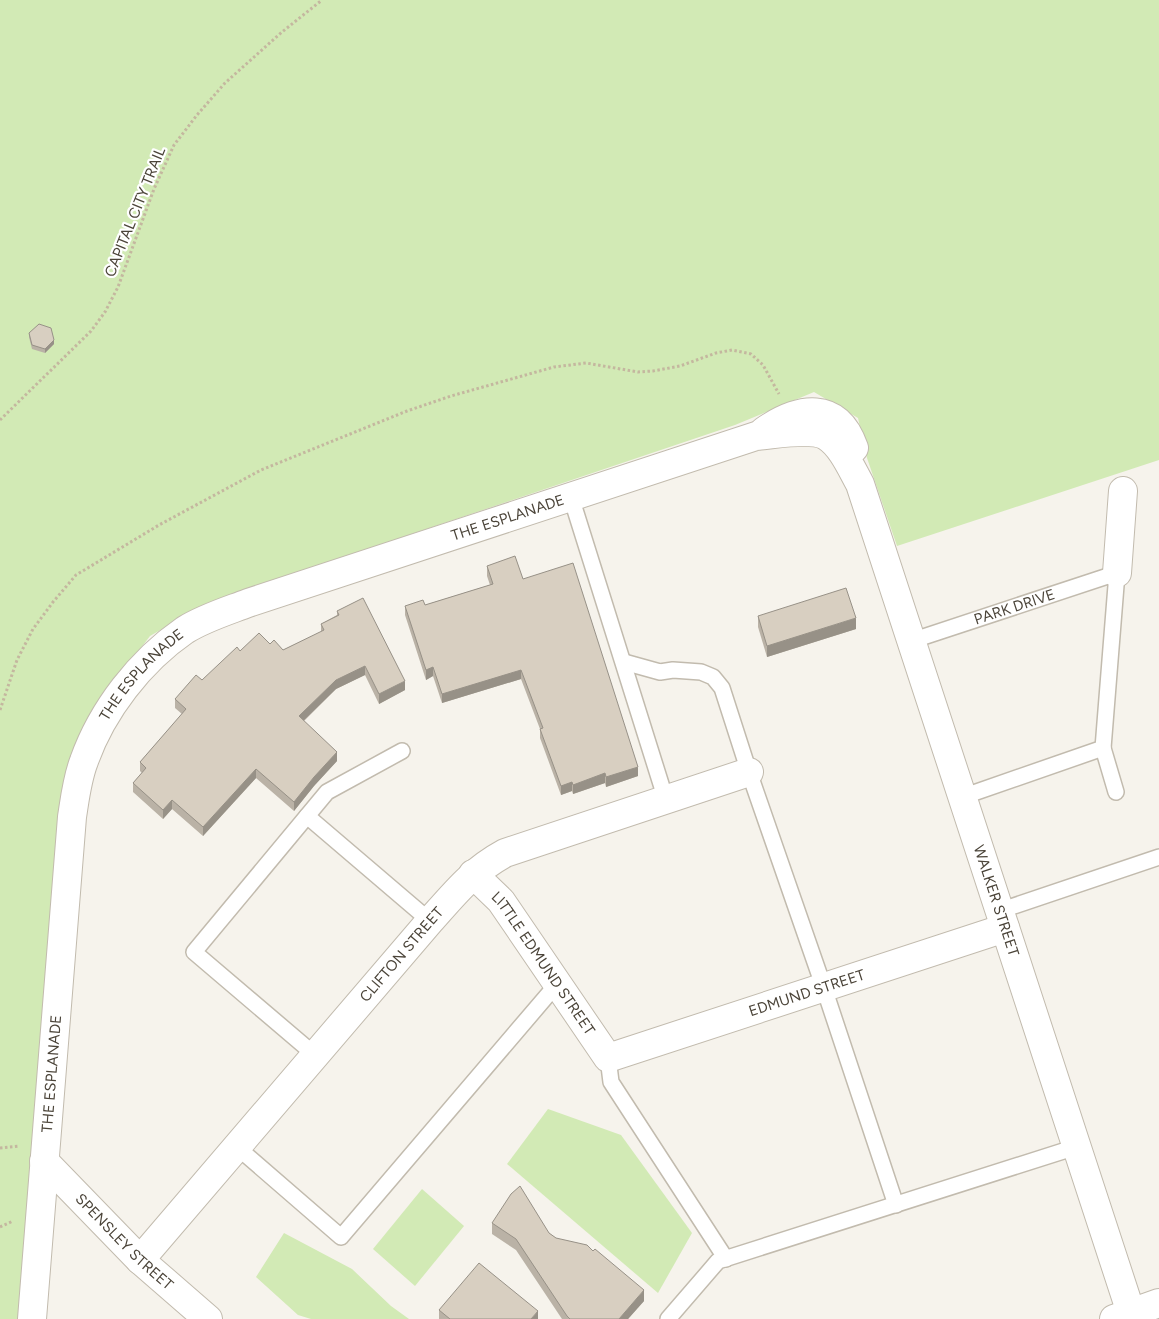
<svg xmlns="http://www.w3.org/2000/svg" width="1159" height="1319" font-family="Figtree,sans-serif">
<rect width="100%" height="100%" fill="#f6f3ec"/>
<g fill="#d2eab5">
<polygon points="0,0 1159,0 1159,460 897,546 867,458 858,418 814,392 735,425 207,603 150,636 92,712 62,808 22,1319 0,1319"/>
<polygon points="548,1109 621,1135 692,1233 658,1293 507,1164"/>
<polygon points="422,1189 464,1226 415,1286 373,1249"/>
<polygon points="284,1233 352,1269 391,1306 409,1319 311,1319 298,1315 256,1277"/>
</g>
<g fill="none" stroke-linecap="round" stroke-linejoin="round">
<defs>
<g id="service">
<polyline points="571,497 666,800"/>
<path id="s1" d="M911,641L1117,573L1103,748L962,797"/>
<polyline points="624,662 660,672 673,670 701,672 713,677 722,688 749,772 824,988 896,1205"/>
<polyline points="1103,748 1116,792"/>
<polyline points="307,816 430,921"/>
<polyline points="999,911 1159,857"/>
<polyline points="315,1055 194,952 327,792 402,751"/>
<polyline points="608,1058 611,1082 726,1259"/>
<polyline points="237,1147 341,1237 557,984"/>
<polyline points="668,1319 718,1261 1076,1147"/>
</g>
<g id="minor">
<path d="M764,431C799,407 837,400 854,448"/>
<polyline points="1117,573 1123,491"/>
<path id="s2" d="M473,874L501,901L608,1058L1005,928"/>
<path id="s3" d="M44,1161L140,1260L208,1319"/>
<path id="s4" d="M140,1260L430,921C455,893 472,871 505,853L749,772"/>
<path id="s5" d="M32,1319L72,817C75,798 77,779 84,761C102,710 140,661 185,630C204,618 227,611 248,603L756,436C773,435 811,427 826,436C842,446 851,468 860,484L1133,1319"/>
<polyline points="1114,1319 1159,1303"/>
</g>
</defs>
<use href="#service" stroke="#c2bbae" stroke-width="18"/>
<use href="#minor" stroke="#c2bbae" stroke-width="30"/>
<g stroke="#c4b79f" stroke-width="3" stroke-dasharray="2.5 2.5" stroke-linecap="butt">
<polyline points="0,420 91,331 105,312 118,287 154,189 174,145 197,115 225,83 282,32 322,0"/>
<polyline points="0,710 17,660 33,629 53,602 76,575 159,525 261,470 407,411 451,396 554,367 586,363 638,372 653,371 680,366 716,353 732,350 751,354 763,365 779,394"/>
<polyline points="0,1148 19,1146"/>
<polyline points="0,1227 13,1221"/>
</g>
<use href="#service" stroke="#fff" stroke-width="15"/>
<use href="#minor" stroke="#fff" stroke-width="28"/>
</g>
<g fill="#bab2a6">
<polygon points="29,333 54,344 45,353 32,349 29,337"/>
<polygon points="487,566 523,579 638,776 606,787 605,783 573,794 572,791 561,795 540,738 540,729 521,679 442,703 433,676 426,680 405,615 405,606 425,605 490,585 487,576"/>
<polygon points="337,611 405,690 379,704 365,675 336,689 304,721 337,761 314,786 294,811 256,778 203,836 172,809 163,819 133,792 133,783 142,773 140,771 140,762 182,714 175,708 175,699 202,680 240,651 270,644 283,650 321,632 321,624 337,615"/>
<polygon points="758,616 856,629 767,657 758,627"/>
<polygon points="492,1223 549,1233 644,1301 628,1319 562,1319 516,1250 492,1234"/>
<polygon points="439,1310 538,1319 439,1319"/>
</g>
<g fill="#979187">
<polygon points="54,340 54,344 45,353 45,349"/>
<polygon points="856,618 856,629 767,657 767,646"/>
<polygon points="365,666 365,675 336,689 299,725 299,716 336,680"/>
<polygon points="433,667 433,676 426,680 426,670"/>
<polygon points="521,670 521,679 442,703 442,694"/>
<polygon points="405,681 405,690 379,704 379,694"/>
<polygon points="337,752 337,761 314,786 294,811 294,802 314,777"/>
<polygon points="638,767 638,776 606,787 606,777"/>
<polygon points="256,769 256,778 203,836 203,827"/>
<polygon points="605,773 605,783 573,794 573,785"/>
<polygon points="572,782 572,791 561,795 561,786"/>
<polygon points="172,800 172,809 163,819 163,810"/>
<polygon points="644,1290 644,1301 628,1319 619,1319"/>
<polygon points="538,1311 538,1319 531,1319"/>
</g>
<g fill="#d8cfc1" stroke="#979187">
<polygon points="39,324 51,328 54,340 45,349 32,345 29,333"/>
<polygon points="515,556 523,579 573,563 638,767 606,777 605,773 573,785 572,782 561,786 540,729 543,728 521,670 442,694 433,667 426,670 405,606 423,600 425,605 493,584 487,566"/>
<polygon points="846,588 856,618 767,646 758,616"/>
<polygon points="363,598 405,681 379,694 365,666 336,680 299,716 337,752 314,777 294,802 256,769 203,827 172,800 163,810 133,783 146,768 140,762 186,709 175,699 196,675 202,680 237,647 240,651 259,633 270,644 274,640 283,650 324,630 321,624 339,615 337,611"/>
<polygon points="520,1186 549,1233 556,1238 587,1245 593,1251 595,1249 644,1290 619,1319 570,1319 567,1316 516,1239 492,1223 511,1194"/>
<polygon points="479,1263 538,1311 531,1319 450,1319 439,1310"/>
</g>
<g text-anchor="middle" stroke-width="4.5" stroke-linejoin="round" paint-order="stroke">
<g font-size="15" fill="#4b4439" stroke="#fff">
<text transform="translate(135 212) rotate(-68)" y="5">CAPITAL CITY TRAIL</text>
<text dy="5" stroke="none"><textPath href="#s5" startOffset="1071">THE ESPLANADE</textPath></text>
<text dy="5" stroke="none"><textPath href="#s1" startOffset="109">PARK DRIVE</textPath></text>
<text dy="5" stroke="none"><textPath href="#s5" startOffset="666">THE ESPLANADE</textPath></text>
<text dy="5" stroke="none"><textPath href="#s5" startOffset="1901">WALKER STREET</textPath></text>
<text dy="5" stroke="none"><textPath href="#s4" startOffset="402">CLIFTON STREET</textPath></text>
<text dy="5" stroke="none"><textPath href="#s2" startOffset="114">LITTLE EDMUND STREET</textPath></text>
<text dy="5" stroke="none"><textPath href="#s2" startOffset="438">EDMUND STREET</textPath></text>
<text dy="5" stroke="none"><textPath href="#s5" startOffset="246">THE ESPLANADE</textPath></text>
<text dy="5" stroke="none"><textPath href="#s3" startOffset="114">SPENSLEY STREET</textPath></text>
</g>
</g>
</svg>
